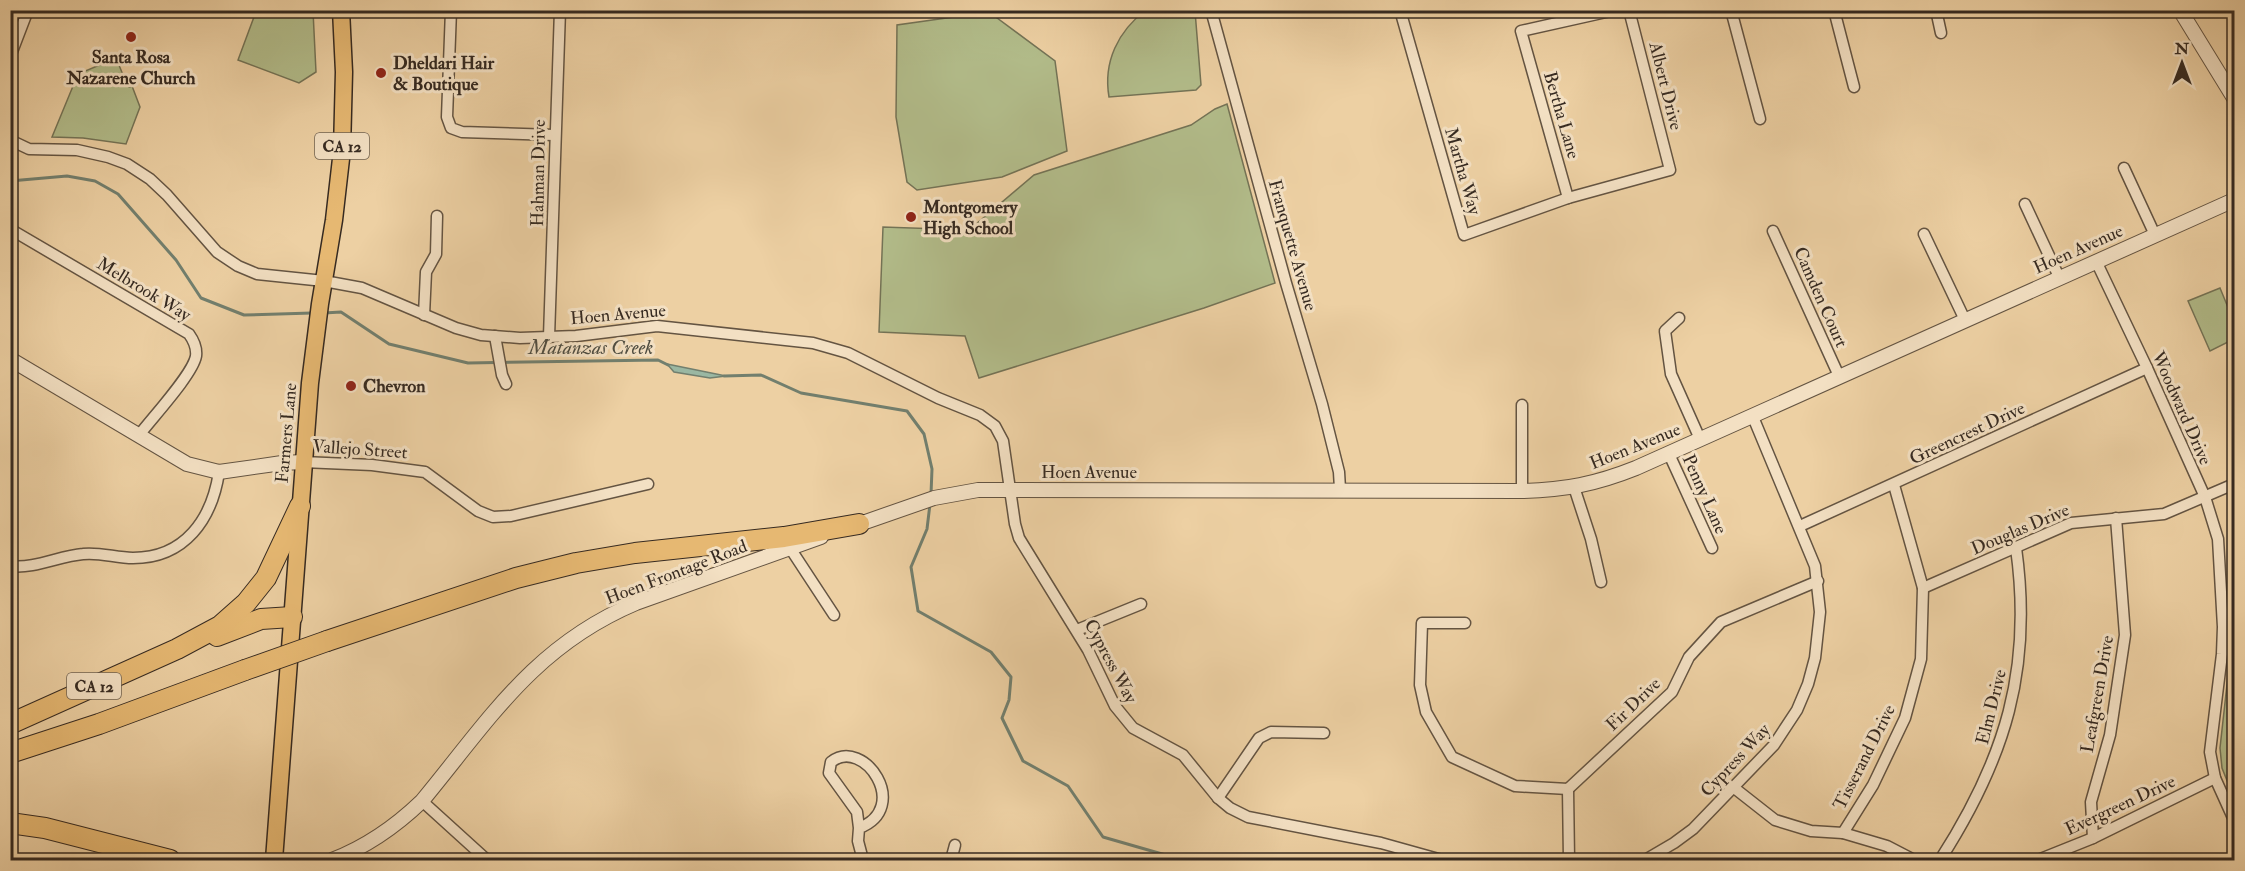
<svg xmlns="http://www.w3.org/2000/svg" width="2245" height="871" font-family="'IM FELL Double Pica',serif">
<rect width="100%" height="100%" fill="#edd0a3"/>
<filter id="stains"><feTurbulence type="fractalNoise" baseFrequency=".00333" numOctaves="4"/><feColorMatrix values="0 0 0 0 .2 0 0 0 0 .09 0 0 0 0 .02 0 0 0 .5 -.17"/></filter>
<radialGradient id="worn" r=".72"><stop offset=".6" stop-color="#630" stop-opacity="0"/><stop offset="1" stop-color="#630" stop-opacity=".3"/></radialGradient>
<g fill="#b2bc8a" stroke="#747356" stroke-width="1.5">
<path d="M1146,10L1195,11L1201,85L1196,90L1109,97C1103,62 1118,31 1146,10Z"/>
<polygon points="285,11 313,11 316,72 299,83 238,60 254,17"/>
<polygon points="989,12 1055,61 1067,151 1002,177 917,190 907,182 896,117 897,25"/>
<polygon points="114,59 116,65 119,65 123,75 125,75 129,87 132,86 140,107 126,144 83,138 52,137 78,74"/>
<polygon points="1227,104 1275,283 1204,308 979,378 965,336 879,332 883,227 969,230 1034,175 1191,125 1215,109"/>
<polygon points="2220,288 2234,322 2234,339 2210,351 2188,301"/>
<polygon points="2233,630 2234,630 2234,798 2222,768 2220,748"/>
</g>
<polygon fill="#9ab7a2" stroke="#727f6e" stroke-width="1.5" points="667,364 726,376 710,378 674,372"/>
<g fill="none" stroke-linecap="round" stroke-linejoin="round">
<g stroke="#727f6e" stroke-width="3">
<polyline points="10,181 67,176 95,181 118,194 176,260 201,298 244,315 312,313"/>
<polyline points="324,313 341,312 389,344 468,363 658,360 668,365"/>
<polyline points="724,376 761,375 801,393 907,411 924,434 932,469 931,494"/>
<polyline points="930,504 927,529 911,567 918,611 991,652 1011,677 1009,700 1002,718 1023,761 1068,786 1103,837 1183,860"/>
</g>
<defs>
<g id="minor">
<polyline points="451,10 447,117 451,128 462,132 554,135"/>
<polyline points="1211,10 1286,283 1322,404 1339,472 1340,489"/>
<polyline points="1400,10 1464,235 1568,198 1670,170 1629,10"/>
<polyline points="1731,10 1760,119"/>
<polyline points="1834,10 1854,87"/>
<polyline points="1936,10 1941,33"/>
<polyline points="10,57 28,10"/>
<polyline points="10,140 29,149 77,150 108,157 127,164 150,179 167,195 217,252 238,266 257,274 324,281 362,288 456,328 481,335 520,338 576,336 657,326 813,343 848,353 938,398 980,415 995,426 1003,441 1015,524 1019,538 1088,650 1115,706 1133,728 1183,755 1218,798 1230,808 1248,817 1381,843 1442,860"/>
<polyline points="2124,168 2155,235"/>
<polyline points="1568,198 1521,31 1615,10"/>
<polyline points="2025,204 2059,277"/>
<path d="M10,229L189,334C194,341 197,348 196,356C193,374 152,418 140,434"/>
<polyline points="1773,231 1839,376"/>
<polyline points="1924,234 1965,320"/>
<polyline points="2096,261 2147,368 2205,497 2218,539 2223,627 2222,654 2210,752 2215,778 2234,820"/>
<polyline points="424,315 426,272 436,254 437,216"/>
<polyline points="1679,318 1665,331 1671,374 1700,439"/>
<polyline points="495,336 502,375 506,384"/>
<polyline points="549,337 560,10"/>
<polyline points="1522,405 1522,491"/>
<polyline points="1669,454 1712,548"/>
<polyline points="303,462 372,465 425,472 478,511 493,517 511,516 648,484"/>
<polyline points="1574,487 1591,539 1601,582"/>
<polyline points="1800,526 2147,368"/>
<polyline points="790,548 834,615"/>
<path d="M10,566C35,569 59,556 83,554C100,552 116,558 133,558C185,558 212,519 219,472"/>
<polyline points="1923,588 2071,523 2164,514 2234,484"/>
<polyline points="1465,623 1422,623 1420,685 1426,712 1452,757 1515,786 1568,789 1672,692 1689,657 1721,622 1818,581"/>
<polyline points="1077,630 1141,604"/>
<polyline points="1733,787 1775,820 1811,831 1843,833 1887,846 1914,860"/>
<polyline points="1568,789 1569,860"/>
<polyline points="1218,798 1259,738 1271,732 1324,733"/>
<polyline points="422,801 487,860"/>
<path d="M859,828C912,808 864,736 831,762L829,773L857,812L859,828L858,841L863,860"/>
<polyline points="1843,833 1873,785 1905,718 1921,659 1923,588 1894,485"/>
<polyline points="2093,838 2091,802 2110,735 2125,635 2116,518"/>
<polyline points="951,860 955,845"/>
<polyline points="1645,860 1674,843 1693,829 1774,745 1797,710 1808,684 1815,658 1820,612 1815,566 1753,417"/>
<path d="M1940,860C2005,759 2033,669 2016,548"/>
<polyline points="2038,860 2093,838 2215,778"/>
</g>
<g id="tertiary">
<polyline points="2180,10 2234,98"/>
<polyline points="10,359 187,464 219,472 282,463 303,462"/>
<path d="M851,527L934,498L978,490L1522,491C1565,490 1596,484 1636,468L2234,200"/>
<path d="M332,860C366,847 395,827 422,801C489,720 534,646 636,603L821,537"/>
</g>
<polyline id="primary" points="274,860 310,383 320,304 334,220 342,150 344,72 341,10"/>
<g id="motorway">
<polyline points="217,636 261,619 292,617"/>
<polyline points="327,641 516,578 576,563 635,553 784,537 859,524"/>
<polyline points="10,724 177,649 220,626 246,603 266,578 300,506"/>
<polyline points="10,753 99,724 245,670"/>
<polyline points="10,823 45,828 170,860"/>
</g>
</defs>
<use href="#minor" stroke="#645442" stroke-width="13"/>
<use href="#tertiary" stroke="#645442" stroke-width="16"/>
<use href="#primary" stroke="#362a21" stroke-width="19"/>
<use href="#motorway" stroke="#362a21" stroke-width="22"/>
<use href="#minor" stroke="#f3e0c3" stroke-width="10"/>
<use href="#tertiary" stroke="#f3e0c3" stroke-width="14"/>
<use href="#primary" stroke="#e6b872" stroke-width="16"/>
<use href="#motorway" stroke="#e6b872" stroke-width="20"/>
<defs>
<polyline id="motorway-bridge" points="245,670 327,641"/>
</defs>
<use href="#motorway-bridge" stroke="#362a21" stroke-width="22" stroke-linecap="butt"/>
<use href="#motorway-bridge" stroke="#e6b872" stroke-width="20"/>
</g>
<g fill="#8f2418" stroke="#f3e0c3" stroke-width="2">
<circle cx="131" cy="37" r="6"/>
<circle cx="381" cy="73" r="6"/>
<circle cx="911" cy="217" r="6"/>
<circle cx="351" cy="386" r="6"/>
</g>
<g text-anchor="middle" stroke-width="6" stroke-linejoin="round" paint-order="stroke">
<g fill="#f3e0c3" stroke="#6f6152" stroke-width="1.5">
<rect x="315" y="133" width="54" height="26" rx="4.5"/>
<rect x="67" y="673" width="54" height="26" rx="4.5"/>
</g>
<g font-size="16" font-weight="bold" fill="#362a21">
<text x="342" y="152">CA 12</text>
<text x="94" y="692">CA 12</text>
</g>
<g font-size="18" font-weight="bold" fill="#362a21" stroke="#f3e0c3" text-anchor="start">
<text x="131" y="63" text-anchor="middle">Santa Rosa<tspan x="131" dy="21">Nazarene Church</tspan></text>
<text x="393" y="69">Dheldari Hair<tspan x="393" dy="21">&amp; Boutique</tspan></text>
<text x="923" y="213">Montgomery<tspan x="923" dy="21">High School</tspan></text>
<text x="363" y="392">Chevron</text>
</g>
<g font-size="18" fill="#362a21" stroke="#f3e0c3">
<text transform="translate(1666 86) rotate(76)" y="6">Albert Drive</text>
<text transform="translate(1562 115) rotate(74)" y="6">Bertha Lane</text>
<text transform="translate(1463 171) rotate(74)" y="6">Martha Way</text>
<text transform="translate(538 173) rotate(-89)" y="6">Hahman Drive</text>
<text transform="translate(1293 245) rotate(74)" y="6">Franquette Avenue</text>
<text transform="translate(2078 249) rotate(-24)" y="6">Hoen Avenue</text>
<text transform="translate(144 289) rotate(31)" y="6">Melbrook Way</text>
<text transform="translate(1821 297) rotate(66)" y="6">Camden Court</text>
<text transform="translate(618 314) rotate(-5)" y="6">Hoen Avenue</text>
<text transform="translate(2182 408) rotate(66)" y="6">Woodward Drive</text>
<text transform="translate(286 433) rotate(-85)" y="6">Farmers Lane</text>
<text transform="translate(1967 433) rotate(-25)" y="6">Greencrest Drive</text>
<text transform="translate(1635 446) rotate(-22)" y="6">Hoen Avenue</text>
<text transform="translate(360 449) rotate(4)" y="6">Vallejo Street</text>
<text x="1089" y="478">Hoen Avenue</text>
<text transform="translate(1705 494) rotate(66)" y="6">Penny Lane</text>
<text transform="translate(2020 529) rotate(-23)" y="6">Douglas Drive</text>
<text transform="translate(676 572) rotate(-21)" y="6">Hoen Frontage Road</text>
<text transform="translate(1111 661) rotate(62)" y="6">Cypress Way</text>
<text transform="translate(2097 694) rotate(-80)" y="6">Leafgreen Drive</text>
<text transform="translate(1633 704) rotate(-44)" y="6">Fir Drive</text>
<text transform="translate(1991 707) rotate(-76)" y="6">Elm Drive</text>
<text transform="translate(1864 757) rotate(-63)" y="6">Tisserand Drive</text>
<text transform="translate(1735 760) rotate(-47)" y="6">Cypress Way</text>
<text transform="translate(2120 805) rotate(-25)" y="6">Evergreen Drive</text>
</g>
<g font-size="20" font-style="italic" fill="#4f4d41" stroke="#f3e0c3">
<text x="591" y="354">Matanzas Creek</text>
</g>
</g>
<rect width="2245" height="871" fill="none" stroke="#edd0a3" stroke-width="36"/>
<rect x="12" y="12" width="2221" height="847" fill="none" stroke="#362a21" stroke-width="3"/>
<rect x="18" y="18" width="2209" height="835" fill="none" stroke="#362a21" stroke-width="1.5"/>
<g transform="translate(2182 63)" stroke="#f3e0c3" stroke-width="4.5" paint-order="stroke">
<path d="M0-4.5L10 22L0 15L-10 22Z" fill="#362a21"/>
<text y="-9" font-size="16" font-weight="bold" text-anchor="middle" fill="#362a21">N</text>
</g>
<rect width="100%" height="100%" filter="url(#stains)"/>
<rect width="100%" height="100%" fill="url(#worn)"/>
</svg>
